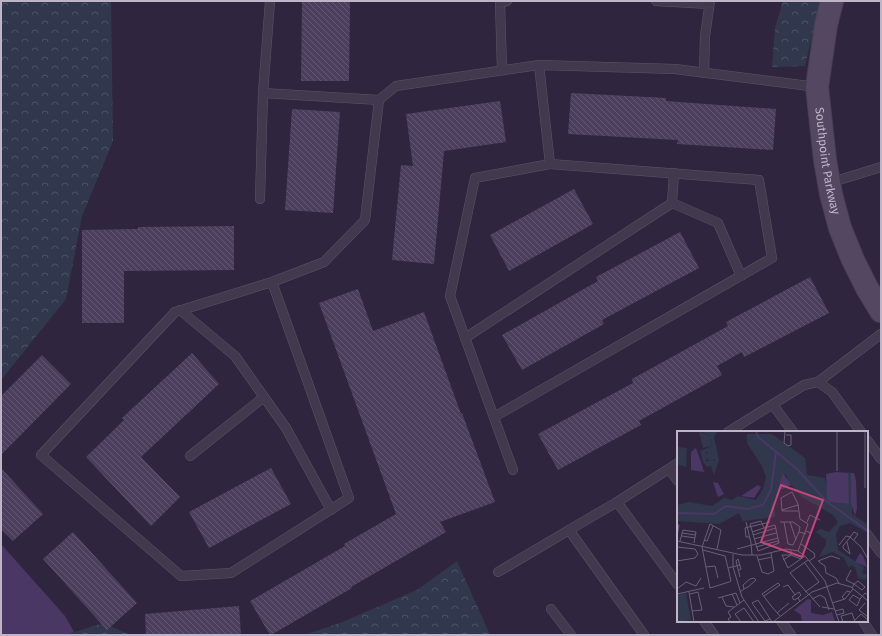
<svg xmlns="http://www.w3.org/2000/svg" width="882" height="636" font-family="'Fira Sans',sans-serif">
<defs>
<pattern id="forest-crowns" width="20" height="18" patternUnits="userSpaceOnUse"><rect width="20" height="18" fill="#31384d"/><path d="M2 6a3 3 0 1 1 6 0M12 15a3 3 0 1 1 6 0" fill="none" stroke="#4d5365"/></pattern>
<pattern id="building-back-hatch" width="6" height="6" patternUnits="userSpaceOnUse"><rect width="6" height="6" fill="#4b3f5d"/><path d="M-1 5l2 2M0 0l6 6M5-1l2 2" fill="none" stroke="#635873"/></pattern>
</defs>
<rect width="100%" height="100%" fill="#30253f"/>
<g fill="url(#forest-crowns)">
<polygon points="1,1 111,1 113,141 82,216 66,299 1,380"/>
<polygon points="783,1 820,1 805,66 772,67 775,28"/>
<polygon points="457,561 490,635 304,635 340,623 417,590"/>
<polygon points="103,623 130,635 66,635"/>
</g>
<polygon fill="#4a3764" points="1,544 65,616 74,632 66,635 1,635"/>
<g fill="url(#building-back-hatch)">
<polygon points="302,1 350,1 349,81 301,81"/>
<polygon points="571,93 666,98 666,101 776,109 773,150 677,144 678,140 568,134"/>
<polygon points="500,101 506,142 444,151 434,264 392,260 401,165 413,166 406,114"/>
<polygon points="292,109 340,112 333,213 285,210"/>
<polygon points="574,189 593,224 509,271 490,235"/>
<polygon points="234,226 234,270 124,271 124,323 82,323 82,230 138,229 138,227"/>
<polygon points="680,232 699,268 602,320 604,324 522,370 502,335 598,281 596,277"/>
<polygon points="810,277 829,313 744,357 742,352 717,366 722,375 639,421 641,425 558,470 538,434 633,383 632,379 728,326 726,322"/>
<polygon points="358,289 373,331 424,312 461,414 462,413 495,502 440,522 446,532 351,587 352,588 271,635 270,635 250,601 345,546 344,544 396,514 319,303"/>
<polygon points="192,353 219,384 141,457 180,497 151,526 86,457 124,420 122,418"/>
<polygon points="42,355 71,384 1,455 1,396"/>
<polygon points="1,468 43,514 13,541 1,529"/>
<polygon points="271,468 291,504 209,548 189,512"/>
<polygon points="73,532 137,603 107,630 43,559"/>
<polygon points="239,606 241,635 146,635 145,614"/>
</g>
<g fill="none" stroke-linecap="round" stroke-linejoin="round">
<defs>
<g id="service">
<polyline points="270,1 263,93 379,100"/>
<polyline points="656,1 709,4"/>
<polyline points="502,70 500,3 507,1"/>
<polyline points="704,73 705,36 710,1"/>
<polyline points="829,183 881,167"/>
<polyline points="260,199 263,93"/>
<polyline points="672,203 718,223 741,276"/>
<polyline points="272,282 349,498 231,573 181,576 41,455 175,312 272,282 324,262 365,220 379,100 396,86 539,65 675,69 817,87"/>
<polyline points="180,310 235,356 286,428 331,510"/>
<polyline points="465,338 672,203 674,173"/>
<polyline points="818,382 881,334"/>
<polyline points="773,405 793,432"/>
<polyline points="494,417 772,258 759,180 550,164"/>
<polyline points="728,432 804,385 818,382 832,392 861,432"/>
<polyline points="867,440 881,459"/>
<polyline points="190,456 264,397"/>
<polyline points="669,469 678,481"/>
<polyline points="513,470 450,296 475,178 550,164 539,65"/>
<polyline points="617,502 678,585"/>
<polyline points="867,534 881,553"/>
<polyline points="498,572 569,530"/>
<polyline points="551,609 571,635"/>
<polyline points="704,621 714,635"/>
<polyline points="781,621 791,635"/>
<polyline points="863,621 872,635"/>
<polyline points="644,635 569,530 617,502 678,463"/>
</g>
<g id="secondary">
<path id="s1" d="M832,1L826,25L817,87L825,160L831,194L840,228L853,260L867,288L881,311"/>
</g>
</defs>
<use href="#service" stroke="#5d5469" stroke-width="10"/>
<use href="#secondary" stroke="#493f55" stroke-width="24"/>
<use href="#service" stroke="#42394f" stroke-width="9"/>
<use href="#secondary" stroke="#544762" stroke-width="22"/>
</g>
<g text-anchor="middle" stroke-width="3.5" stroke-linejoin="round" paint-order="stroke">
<g font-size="12" fill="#bfb5c9" stroke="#271e34">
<text dy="4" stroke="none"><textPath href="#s1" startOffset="162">Southpoint Parkway</textPath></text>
</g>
</g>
<g transform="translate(677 431)">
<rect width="191" height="191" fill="#30253f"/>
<path d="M22,0L34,6L35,15L26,17ZM0,16L10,17L9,36L0,33Z" fill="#31384d"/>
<path d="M24,0H40L37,6L42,29L37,44L34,35L30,36L26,31L23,20L35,15L34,6ZM29,21H38V30H29ZM70,3H95L128,27L130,44L148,47L152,71L172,73L170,41L175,42V83L191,94V102L173,92L163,95L159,103L161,119L187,136L185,142L191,144L188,149L181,147L178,136L174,134L172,137L167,127L156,121L142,126L149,113V109L139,101L143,98L152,101L161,91L156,84L125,66L111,51L109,43L105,46L103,61L97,68L98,86L66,90L62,82L42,93L0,90V74L12,71L35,75L47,67L55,69L61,65L79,69L86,58L89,46L85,35L70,12ZM9,162L14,189L0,191V164Z" fill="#31384d" fill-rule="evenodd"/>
<path d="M29 25a5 5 0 1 1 10 0a5 5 0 1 1-10 0Z" fill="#31384d"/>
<path d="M19,17L25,34L27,41L14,39V21ZM159,41L171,42L172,73L152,71L150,68L149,43ZM106,42L114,54L103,59V50ZM174,42H177L179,50L180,78L178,85L174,72ZM36,51L41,52L47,63L41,66ZM81,54L84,56L77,67L64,65ZM183,122L186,125L190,136L178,131ZM131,168L134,169V182L146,184L155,181L158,191H125L124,184L117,179Z" fill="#4a3764"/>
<path fill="none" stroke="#4a3764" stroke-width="2" d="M79,0L81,6L120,38L149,70L191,100M0,82L37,83L49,75L71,78L86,74L94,59L99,21"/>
<path fill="none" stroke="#695f76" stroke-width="1" d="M108,0L107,12L111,15L114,14V4H109M160,0V40M188,0V57M105,79L121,74M84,90L87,97L98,94L102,112L81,120L73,93ZM69,91L74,112L75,124M103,91H116L123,96L122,101L129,103M107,91L111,113L116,114L122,101M113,91L119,109M130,91L133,84L143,89M0,94H2L0,105M75,101L87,97M5,102L18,104M76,104L99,97M5,105L18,107M73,106H69L68,97L93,91M173,106L184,116L191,128M77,108L99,102M27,109L30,110L36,95M0,110L65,124H84L109,118L121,120L129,126L148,150L162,191M3,110L6,99L19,101L17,112M170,111L173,123L166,117V115L171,109L177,101L181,103L177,109M124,113L137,122L138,126L132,130M162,114L169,105L173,106M129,115L134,102L129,100M0,116L18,118L21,123L18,127L0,130M79,116L101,110M40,118L44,99L33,93L25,116L33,157L52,151L54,150L51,137L63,134M60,118L101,107M26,119L48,125L51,137M114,119V124H105L111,137L128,125M121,120L131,93L123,88L121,73L115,61L104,67L105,80H121M56,123V136L65,166L82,191M80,125L85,141L91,143L97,140L94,122M81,129L95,126M106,129L114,124L124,128M131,129L113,142L132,164M127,131L142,151L128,161M29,136L38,135L41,147M62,139L64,138L61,128L59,130L63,146M174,139L169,149L177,153L175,157M181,150L188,156L185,159L177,153ZM162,152L159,147L149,142L148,135L141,130L154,125L163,128M106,156L111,154L118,164M0,158L9,151L19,155L24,147M12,161L17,191M63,161L67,158L71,156L79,149L77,147L73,148L66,154L67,158M0,163L27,157M13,163L21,161L25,179L15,180M55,163L60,174M132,163L143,176M87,165L103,154L101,152L85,163L95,176L103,185M45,166L49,175L57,176M41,167L59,162L63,172M121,167L124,164L122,161L115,166L117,169L121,167L123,170M135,168L143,164L148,167L152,179M167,168L165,166L170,160L173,161M183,168L180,175L172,169L176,164L183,168L188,162L191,164M155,172L168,168L176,158M188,172L182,179L191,186M145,176L157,178M158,180L166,178L167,182L160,184M100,182L112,172M93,188L88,190L75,172L81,169L95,191M178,189L184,183L191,189M53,191L51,188L54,186L51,181L67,169M64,191L58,183L67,177L77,191M96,191L135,161L160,152L174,156L191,170M166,191L164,185L175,182L178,191"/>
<path fill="#c1477c" fill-opacity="0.15" stroke="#c1477c" stroke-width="2" d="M104,54L146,69L125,126L84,111Z"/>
<rect width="191" height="191" fill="none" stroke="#bfb5c9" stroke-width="2"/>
</g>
<rect width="882" height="636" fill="none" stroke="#bfb5c9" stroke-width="4"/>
</svg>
